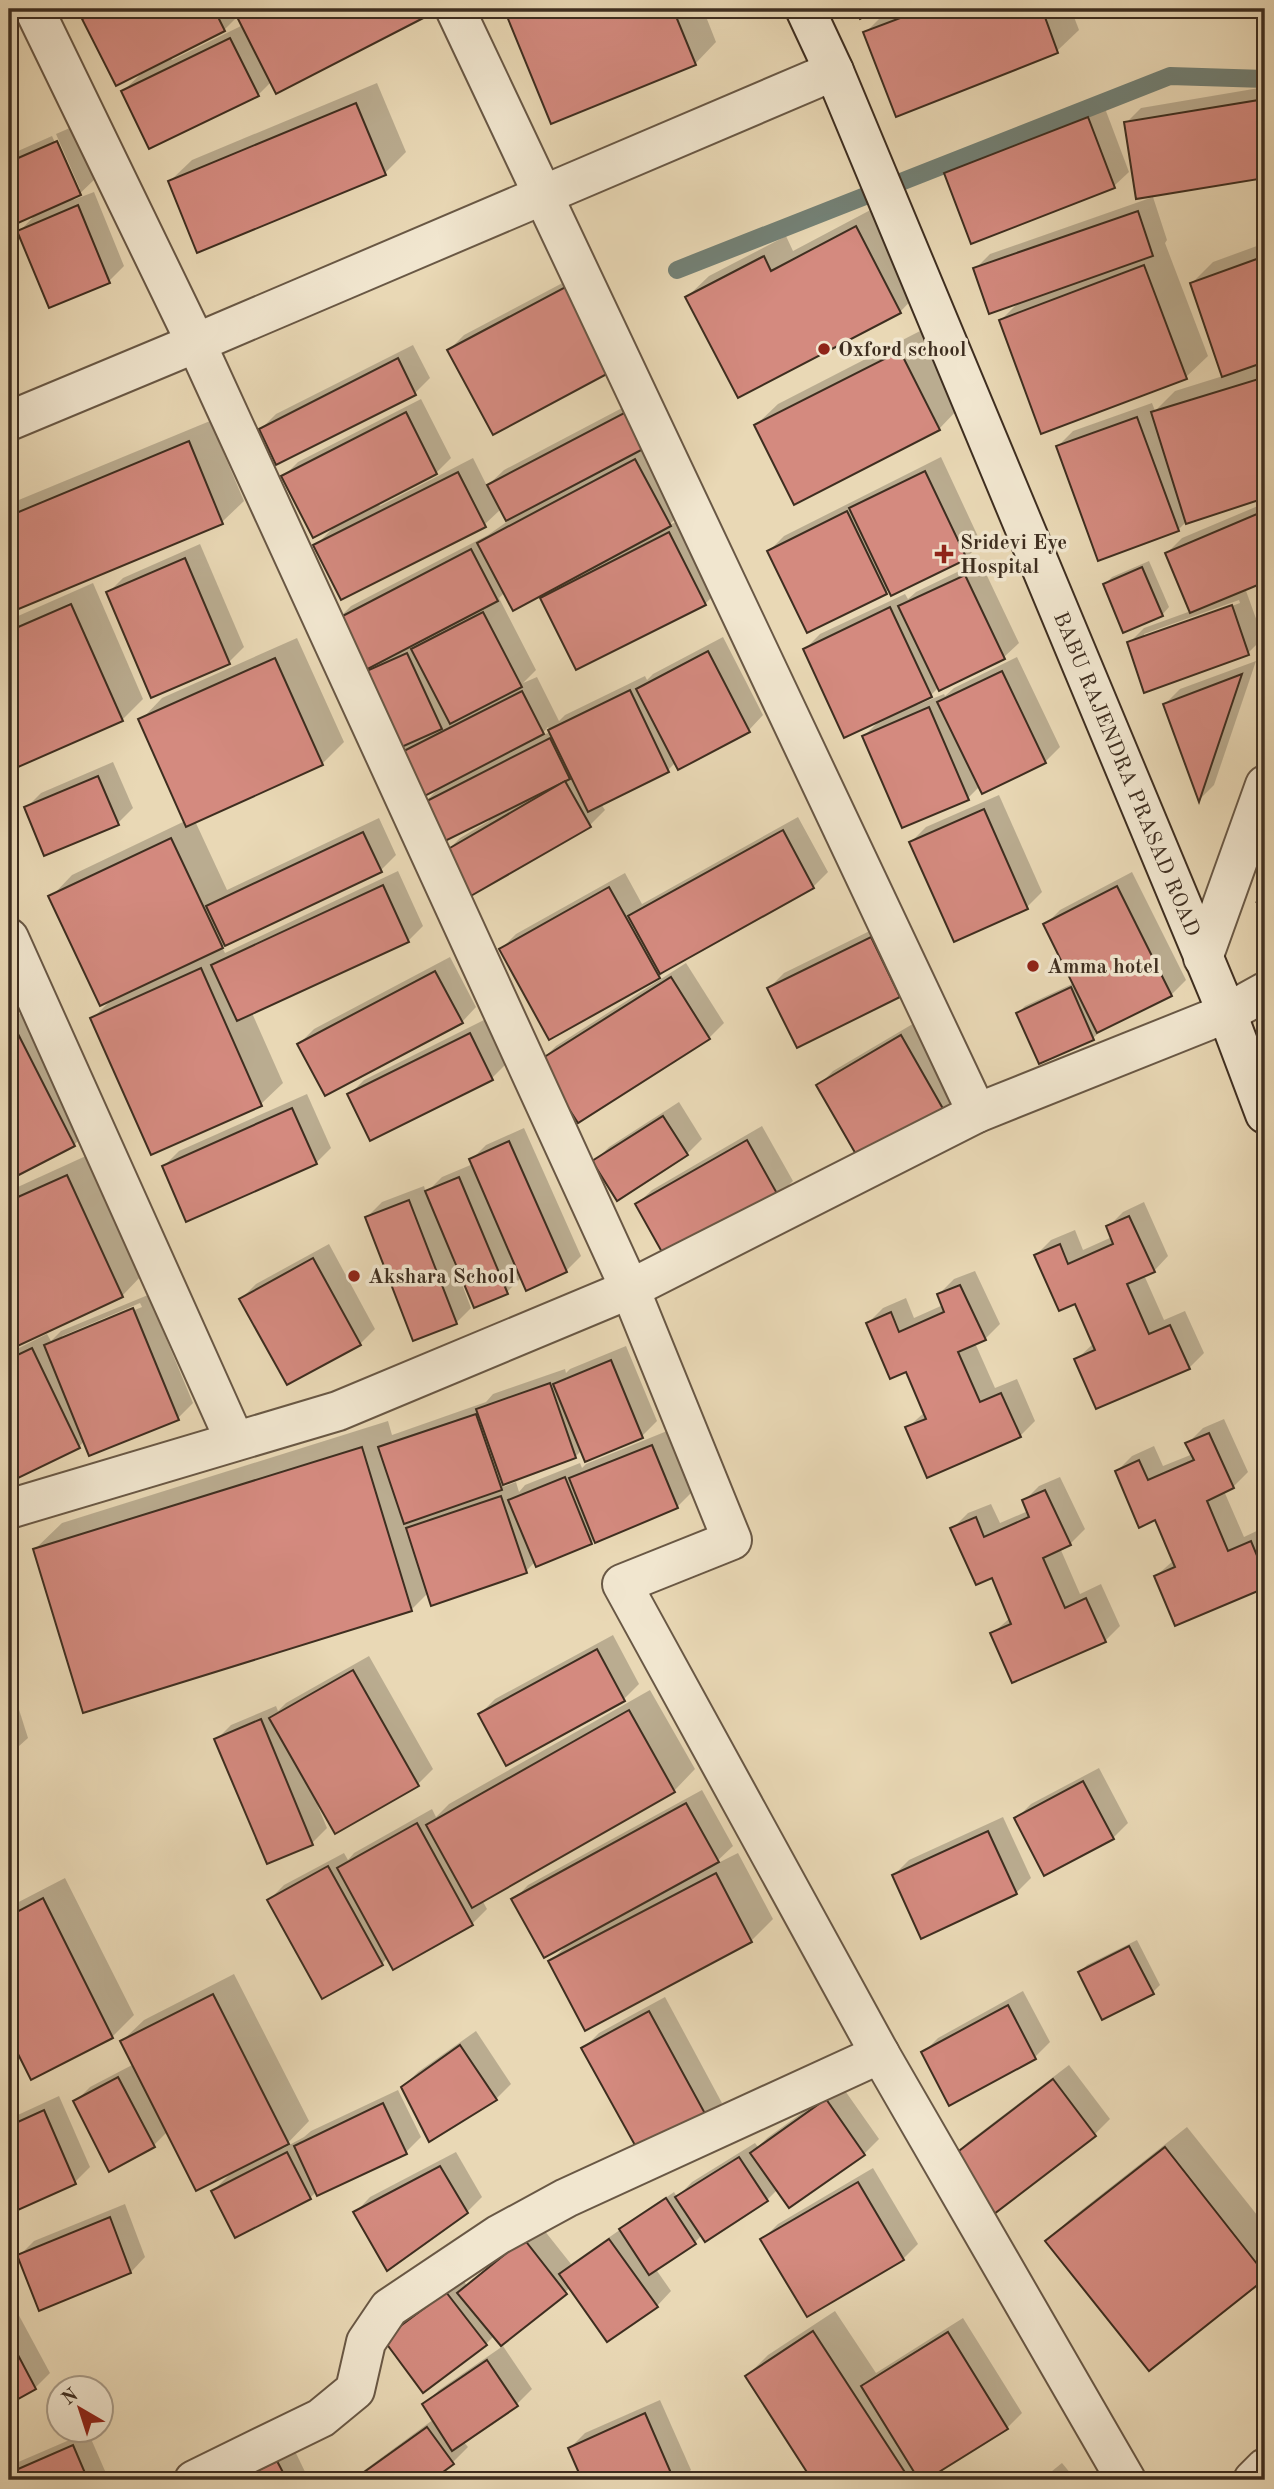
<svg xmlns="http://www.w3.org/2000/svg" width="1274" height="2489" font-family="'Old Standard TT',serif">
<rect width="100%" height="100%" fill="#e9d8b5"/>
<filter id="stains"><feTurbulence type="fractalNoise" baseFrequency=".00286" numOctaves="4"/><feColorMatrix values="0 0 0 0 .2 0 0 0 0 .09 0 0 0 0 .02 0 0 0 .5 -.17"/></filter>
<radialGradient id="worn" r=".72"><stop offset=".6" stop-color="#630" stop-opacity="0"/><stop offset="1" stop-color="#630" stop-opacity=".3"/></radialGradient>
<g fill="#0003" fill-rule="evenodd">
<path d="M94,9H436L272,81L258,95L123,91L143,72L84,19ZM239,15L243,25L172,60L170,57L224,30Z"/>
<polygon points="506,9 703,9 716,42 695,64 552,121"/>
<polygon points="893,9 1071,9 1079,30 1057,51 897,115 865,33 887,11"/>
<polygon points="377,83 406,152 385,173 170,181 192,160"/>
<polygon points="1265,87 1265,176 1137,197 1126,123 1141,108"/>
<polygon points="1103,103 1129,172 1114,186 946,174 961,159"/>
<polygon points="72,127 95,179 73,200 94,192 124,266 109,281 19,232 37,213 9,225 9,155 52,136 76,189 80,189 56,134"/>
<polygon points="1153,197 1167,240 1165,243 1208,356 1186,377 1001,320 1020,301 975,269 990,254"/>
<polygon points="878,206 921,290 900,312 687,297 709,276 786,236 793,251"/>
<polygon points="1265,243 1265,497 1186,522 1178,530 1058,446 1073,431 1152,403 1155,411 1175,391 1223,376 1192,283 1213,262"/>
<polygon points="589,269 617,367 449,350 464,335"/>
<polygon points="922,330 960,407 939,429 756,425 778,404"/>
<polygon points="413,345 430,378 415,393 261,429 276,414"/>
<path d="M641,398L685,510L669,525L685,518L720,589L705,604L577,668L540,594L505,592L499,598L536,670L523,683L537,677L559,721L565,715L645,676L647,680L653,674L723,637L763,715L749,730L676,762L668,770L601,804L605,810L590,825L445,853L460,838L489,821L488,818L423,804L440,787L394,757L410,741L336,621L351,606L488,535L508,521L501,509L484,525L315,546L335,526L283,477L298,462L421,399L451,458L436,473L378,503L380,506L473,458L487,486L504,470ZM548,727L550,732L539,737Z"/>
<polygon points="210,421 244,501 222,522 9,611 9,504"/>
<polygon points="941,457 981,543 966,558 890,589 886,592 769,551 784,536"/>
<path d="M1265,503V580L1245,588L1263,638L1248,653L1129,643L1144,628L1191,611L1167,553L1182,538ZM1239,600L1240,603L1144,638V634Z"/>
<polygon points="200,544 244,647 229,662 108,593 123,578"/>
<polygon points="980,561 1019,643 1004,657 939,687 931,695 915,703 917,705 944,694 945,696 954,688 1017,657 1060,747 1045,762 982,792 980,786 968,798 864,736 881,719 805,649 820,634 905,594 908,599 916,592"/>
<polygon points="1149,561 1169,607 1162,615 1105,584 1112,577"/>
<polygon points="93,583 143,699 122,720 9,769 9,620"/>
<polygon points="297,638 344,742 322,764 195,821 227,890 379,818 396,855 381,870 222,947 225,953 398,871 423,926 408,941 252,1013 283,1083 261,1104 152,1153 92,1019 111,1000 51,897 72,875 185,821 141,720 162,698"/>
<polygon points="1256,661 1214,785 1200,799 1165,704 1180,689"/>
<polygon points="113,762 133,808 118,823 26,808 41,793"/>
<polygon points="999,795 1042,892 1027,907 911,842 926,827"/>
<polygon points="798,817 828,872 813,887 670,966 659,977 501,949 516,934 625,873 642,904"/>
<polygon points="1132,872 1186,980 1171,995 1101,1031 1093,1038 1039,1062 1018,1013 1025,1006 1074,983 1045,925 1060,910"/>
<polygon points="886,923 914,980 899,995 769,988 784,973"/>
<polygon points="450,957 476,1007 462,1022 299,1044 314,1029"/>
<polygon points="686,963 724,1023 709,1038 579,1121 541,1061 556,1046"/>
<polygon points="35,1006 96,1123 74,1145 9,1178 9,1019"/>
<polygon points="486,1019 507,1063 492,1078 349,1095 364,1080"/>
<polygon points="916,1022 960,1098 945,1112 818,1086 833,1071"/>
<polygon points="307,1094 331,1148 316,1163 164,1166 179,1151"/>
<polygon points="679,1102 702,1139 687,1154 594,1162 609,1147"/>
<polygon points="762,1126 793,1181 778,1196 637,1204 652,1190"/>
<polygon points="524,1128 581,1256 566,1271 522,1277 507,1292 455,1257 452,1258 471,1308 456,1323 367,1217 382,1202 424,1186 426,1193 442,1177 473,1164 471,1160 486,1145"/>
<polygon points="88,1155 143,1274 122,1296 9,1348 9,1191"/>
<polygon points="1144,1202 1168,1256 1154,1271 1144,1275 1164,1320 1185,1311 1204,1353 1189,1368 1076,1360 1094,1343 1076,1301 1036,1255 1051,1240 1075,1230 1083,1250 1112,1237 1108,1227 1123,1212"/>
<polygon points="329,1244 375,1329 360,1344 241,1299 256,1284"/>
<polygon points="975,1271 1000,1324 985,1339 975,1343 995,1388 1017,1379 1035,1421 1020,1436 907,1428 925,1412 907,1370 868,1323 883,1308 906,1298 914,1318 943,1305 939,1294 954,1279"/>
<path d="M148,1295L193,1403L178,1418L85,1440L79,1447L15,1477L9,1464V1353L47,1334L51,1341L61,1331ZM140,1303L142,1307L62,1340V1336Z"/>
<polygon points="626,1346 657,1421 642,1436 582,1450 575,1457 509,1481 503,1487 516,1482 519,1492 525,1485 580,1463 582,1468 586,1464 667,1431 692,1492 677,1507 595,1538 591,1543 535,1562 526,1571 428,1593 411,1610 35,1549 62,1523 388,1421 392,1435 486,1402 493,1394 565,1369 566,1373 570,1369"/>
<polygon points="1224,1419 1248,1472 1233,1487 1224,1491 1244,1537 1265,1527 1265,1586 1176,1624 1156,1576 1174,1560 1156,1518 1117,1471 1132,1456 1154,1446 1163,1466 1193,1454 1188,1443 1203,1428"/>
<polygon points="1060,1477 1085,1529 1070,1544 1060,1548 1080,1594 1101,1584 1120,1626 1105,1641 992,1634 1011,1617 993,1575 953,1528 968,1513 991,1504 1000,1523 1028,1511 1024,1501 1039,1486"/>
<polygon points="613,1635 639,1684 624,1699 507,1764 480,1714 495,1699"/>
<polygon points="369,1656 433,1769 418,1784 336,1832 319,1803 317,1804 327,1828 312,1843 268,1862 216,1740 231,1725 276,1706 278,1711 286,1703"/>
<polygon points="9,1678 28,1738 9,1755"/>
<polygon points="650,1690 695,1769 674,1791 482,1900 487,1909 472,1924 388,1957 382,1964 269,1900 284,1885 344,1853 348,1860 354,1853 432,1809 436,1817 449,1804"/>
<polygon points="1099,1768 1128,1823 1113,1838 1016,1819 1031,1804"/>
<polygon points="702,1790 733,1846 712,1866 738,1853 773,1919 751,1941 551,1961 569,1943 514,1900 528,1885"/>
<polygon points="1003,1817 1031,1878 1016,1893 894,1875 909,1860"/>
<polygon points="65,1878 134,2015 112,2037 32,2078 13,2040 9,2044 9,1907"/>
<polygon points="1137,1940 1160,1985 1153,1992 1080,1972 1087,1965"/>
<polygon points="234,1974 309,2121 282,2149 304,2137 311,2131 398,2090 421,2137 406,2152 318,2194 317,2191 310,2198 213,2191 234,2170 168,2131 154,2145 75,2102 90,2087 134,2064 122,2041 144,2020"/>
<polygon points="1023,1991 1050,2042 1035,2057 950,2104 923,2053 938,2038"/>
<polygon points="665,1997 722,2103 707,2118 584,2048 599,2033"/>
<polygon points="476,2031 511,2084 496,2099 403,2087 418,2072"/>
<polygon points="1069,2065 1110,2119 1095,2134 995,2211 953,2157 968,2142"/>
<polygon points="841,2085 879,2139 864,2154 778,2189 767,2200 705,2239 702,2235 695,2242 655,2268 671,2291 657,2306 570,2288 501,2344 494,2336 486,2344 385,2339 400,2324 462,2278 467,2286 540,2225 571,2264 674,2192 677,2197 692,2182 755,2143 758,2147 767,2138"/>
<polygon points="59,2096 90,2167 75,2182 9,2212 9,2119"/>
<polygon points="1187,2127 1265,2225 1265,2277 1149,2369 1048,2241 1069,2220"/>
<polygon points="456,2152 482,2197 467,2212 356,2212 370,2197"/>
<polygon points="873,2168 918,2244 903,2259 763,2239 778,2224"/>
<polygon points="125,2204 145,2257 131,2272 19,2256 34,2241"/>
<polygon points="9,2297 50,2373 35,2388 9,2402"/>
<polygon points="835,2311 876,2373 963,2318 1022,2413 1007,2428 922,2480 919,2476 915,2480 815,2480 747,2376 768,2355"/>
<polygon points="503,2346 532,2389 517,2404 463,2441 468,2447 453,2462 429,2480 351,2480 434,2419 424,2405 439,2390"/>
<polygon points="660,2400 691,2470 680,2480 584,2480 570,2448 585,2433"/>
<polygon points="88,2432 109,2480 9,2480 9,2466"/>
<polygon points="293,2447 309,2480 228,2480"/>
<polygon points="1062,2463 1076,2480 1041,2480"/>
</g>
<g fill="none" stroke-linecap="round" stroke-linejoin="round">
<polyline stroke="#738176" stroke-width="18" points="677,270 1170,76 1265,79"/>
</g>
<g fill="#d48a7f" stroke="#3e2e20" stroke-width="2">
<polygon points="9,9 13,9 19,21 9,25"/>
<polygon points="102,9 214,9 225,31 116,86 82,19"/>
<polygon points="233,9 433,9 435,12 276,94"/>
<polygon points="504,9 673,9 696,65 551,124"/>
<polygon points="854,9 878,9 860,19"/>
<polygon points="924,9 1042,9 1058,53 896,117 863,32"/>
<polygon points="230,38 259,96 149,149 121,91"/>
<polygon points="1265,99 1265,178 1136,199 1124,122"/>
<polygon points="356,103 386,175 197,253 168,181"/>
<polygon points="1088,117 1115,188 971,244 944,173"/>
<polygon points="57,141 81,195 9,227 9,162"/>
<polygon points="78,205 110,283 49,308 17,231"/>
<polygon points="1138,211 1153,256 989,314 973,268"/>
<polygon points="856,226 901,313 738,398 685,297 764,256 771,271"/>
<polygon points="1265,256 1265,362 1222,377 1190,283"/>
<polygon points="1144,265 1187,379 1041,434 999,320"/>
<polygon points="573,283 618,368 493,435 447,350"/>
<polygon points="900,351 940,430 794,505 754,425"/>
<polygon points="398,358 416,395 276,465 259,429"/>
<polygon points="1265,377 1265,498 1186,524 1151,412"/>
<polygon points="406,412 437,474 313,538 281,476"/>
<polygon points="626,412 645,448 506,521 487,485"/>
<polygon points="1137,417 1179,531 1098,561 1056,446"/>
<polygon points="189,441 223,524 9,613 9,516"/>
<polygon points="635,459 671,526 513,611 477,543"/>
<polygon points="925,471 967,559 891,596 849,508"/>
<polygon points="458,472 486,527 341,600 313,545"/>
<polygon points="847,511 887,594 807,633 767,551"/>
<polygon points="1264,511 1265,582 1190,613 1165,553"/>
<polygon points="669,532 706,605 576,670 540,598"/>
<polygon points="471,549 498,601 360,673 333,621"/>
<polygon points="185,558 230,664 151,698 106,592"/>
<polygon points="1142,567 1163,616 1123,633 1103,584"/>
<polygon points="965,575 1005,659 939,691 898,606"/>
<polygon points="71,604 123,721 9,771 9,631"/>
<polygon points="1232,605 1249,655 1144,693 1127,642"/>
<polygon points="890,607 932,697 844,738 803,649"/>
<polygon points="483,612 522,687 450,724 411,649"/>
<polygon points="708,651 750,732 678,770 636,689"/>
<polygon points="407,653 442,729 388,753 353,677"/>
<polygon points="275,658 323,765 186,827 138,719"/>
<polygon points="1002,671 1046,763 982,794 937,702"/>
<polygon points="1242,674 1199,802 1163,704"/>
<polygon points="630,690 669,772 588,812 548,730"/>
<polygon points="522,691 544,734 415,801 392,757"/>
<polygon points="929,707 969,800 902,828 862,736"/>
<polygon points="550,738 570,779 441,843 421,804"/>
<polygon points="98,776 119,825 44,856 24,807"/>
<polygon points="565,781 591,827 469,897 443,852"/>
<polygon points="984,809 1028,909 954,942 909,842"/>
<polygon points="783,830 814,888 660,974 628,916"/>
<polygon points="363,832 382,872 225,946 206,906"/>
<polygon points="171,838 223,948 100,1006 48,896"/>
<polygon points="1265,876 1265,897 1257,901"/>
<polygon points="383,885 409,942 237,1021 211,965"/>
<polygon points="1117,886 1172,996 1097,1033 1043,924"/>
<polygon points="609,887 660,978 549,1040 499,949"/>
<polygon points="871,937 900,997 797,1048 767,988"/>
<polygon points="201,968 262,1106 151,1155 90,1018"/>
<polygon points="435,971 463,1023 325,1096 297,1044"/>
<polygon points="671,977 710,1039 578,1123 538,1061"/>
<polygon points="1071,987 1094,1040 1039,1064 1016,1013"/>
<polygon points="14,1026 75,1146 9,1180 9,1028"/>
<polygon points="470,1033 493,1080 370,1141 347,1094"/>
<polygon points="901,1035 946,1114 861,1163 816,1085"/>
<polygon points="292,1108 317,1164 186,1222 162,1166"/>
<polygon points="663,1116 688,1155 617,1201 592,1161"/>
<polygon points="747,1140 779,1197 667,1261 635,1204"/>
<polygon points="509,1141 567,1272 526,1291 469,1159"/>
<polygon points="67,1175 123,1297 9,1350 9,1201"/>
<polygon points="459,1177 508,1294 474,1308 425,1191"/>
<polygon points="409,1200 457,1324 413,1341 365,1217"/>
<polygon points="1129,1216 1155,1272 1127,1284 1149,1334 1170,1325 1190,1369 1096,1409 1074,1359 1095,1350 1075,1304 1059,1311 1034,1255 1060,1244 1068,1264 1113,1244 1106,1226"/>
<polygon points="313,1258 361,1345 287,1385 239,1299"/>
<polygon points="960,1285 986,1340 958,1352 980,1402 1001,1393 1021,1437 927,1478 905,1427 926,1419 906,1372 890,1379 866,1323 891,1312 899,1332 944,1312 937,1294"/>
<polygon points="133,1308 179,1420 89,1456 44,1345"/>
<polygon points="32,1348 80,1448 14,1480 9,1468 9,1359"/>
<polygon points="611,1360 643,1438 585,1462 553,1384"/>
<polygon points="550,1383 576,1458 503,1485 476,1409"/>
<polygon points="476,1414 502,1490 404,1524 378,1447"/>
<polygon points="1209,1433 1234,1488 1207,1501 1228,1551 1251,1541 1265,1575 1265,1588 1175,1626 1154,1576 1175,1567 1155,1520 1139,1528 1115,1471 1139,1460 1148,1480 1194,1460 1185,1443"/>
<polygon points="652,1445 678,1508 595,1543 569,1478"/>
<polygon points="362,1447 412,1611 83,1713 33,1549"/>
<polygon points="565,1477 592,1544 536,1567 508,1500"/>
<polygon points="1045,1490 1071,1545 1043,1558 1065,1608 1086,1598 1106,1642 1012,1683 990,1633 1011,1624 992,1578 976,1585 950,1528 976,1517 984,1537 1029,1517 1022,1500"/>
<polygon points="501,1496 527,1573 431,1606 406,1528"/>
<polygon points="597,1649 625,1701 506,1766 478,1714"/>
<polygon points="353,1670 419,1786 335,1834 269,1718"/>
<polygon points="629,1710 675,1792 472,1908 426,1825"/>
<polygon points="261,1719 313,1845 267,1864 214,1739"/>
<polygon points="1083,1781 1114,1839 1044,1876 1014,1818"/>
<polygon points="686,1803 719,1862 544,1958 511,1899"/>
<polygon points="417,1823 473,1925 393,1970 337,1868"/>
<polygon points="988,1831 1017,1894 921,1939 892,1875"/>
<polygon points="328,1866 383,1965 322,1999 267,1900"/>
<polygon points="716,1873 752,1942 585,2031 548,1961"/>
<polygon points="43,1898 113,2038 31,2080 9,2036 9,1916"/>
<polygon points="1129,1946 1154,1994 1102,2020 1078,1972"/>
<polygon points="213,1994 289,2144 196,2191 120,2041"/>
<polygon points="1008,2005 1036,2059 949,2106 921,2052"/>
<polygon points="649,2011 708,2119 641,2156 581,2048"/>
<polygon points="460,2045 497,2100 429,2142 401,2087"/>
<polygon points="118,2077 155,2147 109,2172 73,2101"/>
<polygon points="1053,2079 1096,2136 994,2214 951,2157"/>
<polygon points="826,2099 865,2155 789,2208 750,2153"/>
<polygon points="383,2103 407,2154 317,2196 294,2146"/>
<polygon points="44,2110 76,2184 9,2214 9,2126"/>
<polygon points="1165,2147 1265,2274 1265,2279 1149,2371 1045,2241"/>
<polygon points="287,2152 311,2199 235,2238 211,2191"/>
<polygon points="739,2157 768,2201 705,2242 675,2197"/>
<polygon points="440,2166 468,2213 387,2271 353,2212"/>
<polygon points="858,2182 904,2260 807,2317 760,2239"/>
<polygon points="666,2198 696,2244 649,2275 619,2229"/>
<polygon points="110,2217 131,2273 39,2311 17,2255"/>
<polygon points="524,2239 567,2294 501,2346 457,2293"/>
<polygon points="609,2239 658,2307 607,2342 559,2274"/>
<polygon points="446,2292 487,2345 423,2393 383,2339"/>
<polygon points="813,2331 910,2480 812,2480 745,2376"/>
<polygon points="948,2332 1008,2429 926,2480 919,2480 861,2386"/>
<polygon points="9,2338 36,2389 9,2404"/>
<polygon points="487,2360 518,2406 452,2451 422,2404"/>
<polygon points="645,2413 674,2480 582,2480 568,2448"/>
<polygon points="427,2427 454,2464 432,2480 353,2480"/>
<polygon points="73,2445 88,2480 9,2480 9,2473"/>
<polygon points="277,2461 287,2480 239,2480"/>
</g>
<g fill="none" stroke-linecap="round" stroke-linejoin="round">
<defs>
<g id="street">
<polyline points="34,9 196,343 630,1289 732,1540 622,1584 880,2054 1126,2480"/>
<polyline points="455,9 977,1113"/>
<polyline points="9,421 196,343 834,71"/>
<polyline points="9,938 235,1441"/>
<polyline points="1203,958 1265,785"/>
<polyline points="9,1509 338,1411 630,1289 977,1113 1227,1013 1265,992"/>
<polyline points="194,2480 321,2418 355,2390 366,2342 389,2308 498,2235 566,2198 880,2054"/>
<polyline points="1253,2480 1265,2468"/>
</g>
<g id="secondary">
<path id="s1" d="M805,9L834,71L1227,1013L1265,1114"/>
</g>
</defs>
<use href="#street" stroke="#695845" stroke-width="42"/>
<use href="#secondary" stroke="#3e2e20" stroke-width="42"/>
<use href="#street" stroke="#f1e6cf" stroke-width="38"/>
<use href="#secondary" stroke="#f1e6cf" stroke-width="38"/>
</g>
<g fill="#8f2418" stroke="#f1e6cf" stroke-width="2.5">
<circle cx="824" cy="349" r="7"/>
<path d="M940.5 543.5h7v7h7v7h-7v7h-7v-7h-7v-7h7z"/>
<circle cx="1033" cy="966" r="7"/>
<circle cx="354" cy="1276" r="7"/>
</g>
<g text-anchor="middle" stroke-width="7" stroke-linejoin="round" paint-order="stroke">
<g font-size="21" font-weight="bold" fill="#3e2e20" stroke="#f1e6cf" text-anchor="start">
<text x="838" y="356">Oxford school</text>
<text x="960" y="549">Sridevi Eye<tspan x="960" dy="24">Hospital</tspan></text>
<text x="1047" y="973">Amma hotel</text>
<text x="368" y="1283">Akshara School</text>
</g>
<g font-size="21" fill="#3e2e20" stroke="#f1e6cf">
<text dy="7" stroke="none"><textPath href="#s1" startOffset="830">BABU RAJENDRA PRASAD ROAD</textPath></text>
</g>
</g>
<rect width="1274" height="2489" fill="none" stroke="#e9d8b5" stroke-width="35"/>
<rect x="10" y="10" width="1253" height="2468" fill="none" stroke="#3e2e20" stroke-width="3.5"/>
<rect x="18" y="18" width="1239" height="2454" fill="none" stroke="#3e2e20" stroke-width="2"/>
<g transform="translate(80 2409) rotate(321)"><circle r="33" fill="#f1e6cf" stroke="#a99c89" stroke-width="2"/>
<path d="M0-5L12 26L0 18L-12 26Z" fill="#8f2418"/>
<text y="-10" font-size="19" font-weight="bold" text-anchor="middle" fill="#3e2e20">N</text>
</g>
<rect width="100%" height="100%" filter="url(#stains)"/>
<rect width="100%" height="100%" fill="url(#worn)"/>
</svg>
